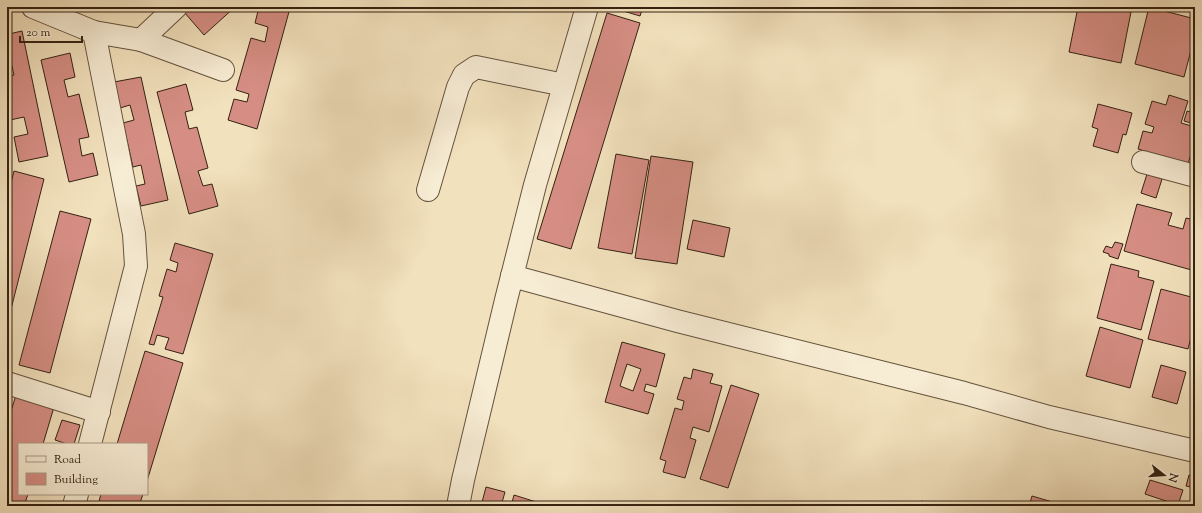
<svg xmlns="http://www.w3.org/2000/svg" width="1202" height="513" font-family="'Sorts Mill Goudy',serif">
<rect width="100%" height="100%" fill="#f2e1bd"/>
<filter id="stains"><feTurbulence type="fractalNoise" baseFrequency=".005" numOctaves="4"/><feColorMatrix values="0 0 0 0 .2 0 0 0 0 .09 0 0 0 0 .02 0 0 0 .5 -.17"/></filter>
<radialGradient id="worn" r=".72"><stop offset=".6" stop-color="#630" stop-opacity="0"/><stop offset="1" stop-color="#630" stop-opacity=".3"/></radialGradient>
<g fill="#d68e84" stroke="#342212" fill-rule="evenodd">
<polygon points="189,7 210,8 235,7 204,35 184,12"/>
<polygon points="259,7 286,7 290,8 257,129 228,120 234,99 247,102 249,94 236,90 251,38 265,42 268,27 255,23"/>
<polygon points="610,7 643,7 640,16"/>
<polygon points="1078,7 1108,7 1131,12 1121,63 1069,52"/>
<polygon points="1149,7 1195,19 1195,35 1184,77 1135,64"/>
<polygon points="607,13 640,23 571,249 537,239"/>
<polygon points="22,31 48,156 19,162 14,137 28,134 24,117 10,120 7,105 7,77 14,75 10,58 7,59 7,43 11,42 9,34"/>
<polygon points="70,53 75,77 64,80 68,97 79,94 89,137 79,139 82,156 93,153 98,175 69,182 41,60"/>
<polygon points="141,77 168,200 141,206 136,186 145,184 141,165 133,167 123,123 134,120 130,105 120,108 114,82"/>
<polygon points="186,84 193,110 185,112 189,129 197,127 208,168 198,171 203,186 212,184 218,206 189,214 157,92"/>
<polygon points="1169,95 1188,101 1181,123 1195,127 1195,140 1188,164 1138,149 1143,131 1152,133 1154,127 1145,124 1152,101 1166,105"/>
<polygon points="1098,104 1132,113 1126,135 1123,134 1118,153 1093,146 1098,129 1092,127"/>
<polygon points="1187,111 1195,113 1195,124 1184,121"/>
<polygon points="616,154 649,160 632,254 598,248"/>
<polygon points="651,156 693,162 677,264 635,258"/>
<polygon points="14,171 44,179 7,325 7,198"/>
<polygon points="1147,174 1162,179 1156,198 1141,193"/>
<polygon points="1137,204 1172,213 1168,225 1183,229 1186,218 1195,220 1195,271 1124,251"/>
<polygon points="60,211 91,219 50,373 19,365"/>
<polygon points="693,220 730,228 724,257 687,249"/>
<polygon points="1115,242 1123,244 1118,259 1109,256 1109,254 1103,252 1106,246 1112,248"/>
<polygon points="175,243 213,254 183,354 165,349 169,338 157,335 154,345 149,344 163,297 159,296 167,269 176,272 178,263 170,260"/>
<polygon points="1111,264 1139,271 1138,277 1154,281 1141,330 1097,318"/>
<polygon points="1161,289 1195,298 1195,322 1188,349 1148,339"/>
<polygon points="1100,327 1143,340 1130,388 1086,376"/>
<path d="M622,342L665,354L656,387L646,384L644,391L654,394L648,414L605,402ZM627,364L641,369L633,391L620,386Z"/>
<polygon points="145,351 183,363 147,481 147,444 117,444"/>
<polygon points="1161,365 1186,372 1177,404 1152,397"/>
<polygon points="693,369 713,374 710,383 722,386 709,432 693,427 690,438 696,440 685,478 663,472 666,461 660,459 675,408 682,410 684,401 677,399 684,377 691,379"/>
<polygon points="731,385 759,394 728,488 700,479"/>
<polygon points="16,395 54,407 43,444 19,444 19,494 28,494 24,506 7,506 7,424"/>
<polygon points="62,420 80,425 74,444 67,444 55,440"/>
<polygon points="1189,475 1195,477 1195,488 1186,486"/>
<polygon points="1150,480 1183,490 1178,505 1145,494"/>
<polygon points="486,487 505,492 501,506 481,506"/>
<polygon points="101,494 143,494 139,506 102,506 98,505"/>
<polygon points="514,495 549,506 511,506"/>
<polygon points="1032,496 1063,505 1062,506 1029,506"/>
<polygon points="921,501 942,506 920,506"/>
</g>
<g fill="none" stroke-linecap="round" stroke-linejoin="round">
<defs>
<g id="minor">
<polyline points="33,7 94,32 141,40 223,70"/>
<polyline points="141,40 176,7"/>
<polyline points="1143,162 1195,176"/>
<polyline points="428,190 458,87 464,75 476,67 564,85"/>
<polyline points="512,276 677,321 964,393 1049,417 1195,451"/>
<polyline points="7,383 99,412"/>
<polyline points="90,444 136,266 134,234 94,32"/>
<polyline points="74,506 77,494"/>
<polyline points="458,506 463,480 506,300 535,185 587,7"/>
</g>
</defs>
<use href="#minor" stroke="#64523d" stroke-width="24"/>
<use href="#minor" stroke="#f7ecd4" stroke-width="22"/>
</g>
<rect width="1202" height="513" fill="none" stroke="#f2e1bd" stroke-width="24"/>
<rect x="8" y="8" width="1186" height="497" fill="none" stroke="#342212" stroke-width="2"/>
<rect x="12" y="12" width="1178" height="489" fill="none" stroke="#342212"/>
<rect x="18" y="443" width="130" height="52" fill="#f7ecd4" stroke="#a99b86"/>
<rect x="26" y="456" width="20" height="6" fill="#f7ecd4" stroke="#a99b86"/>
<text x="54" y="463" font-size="12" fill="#342212">Road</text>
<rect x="26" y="473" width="20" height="12" fill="#d68e84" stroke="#a99b86"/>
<text x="54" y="483" font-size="12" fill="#342212">Building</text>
<g transform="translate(1164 475) rotate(107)" stroke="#f7ecd4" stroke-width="3" paint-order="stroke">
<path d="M0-3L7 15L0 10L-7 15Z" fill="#342212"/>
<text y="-6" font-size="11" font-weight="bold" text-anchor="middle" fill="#342212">N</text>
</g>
<path d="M20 36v6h62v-6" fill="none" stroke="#342212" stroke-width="2"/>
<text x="26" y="36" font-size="12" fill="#342212" stroke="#f7ecd4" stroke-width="3" paint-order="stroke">20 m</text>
<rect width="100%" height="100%" filter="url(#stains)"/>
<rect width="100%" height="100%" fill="url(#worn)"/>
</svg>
